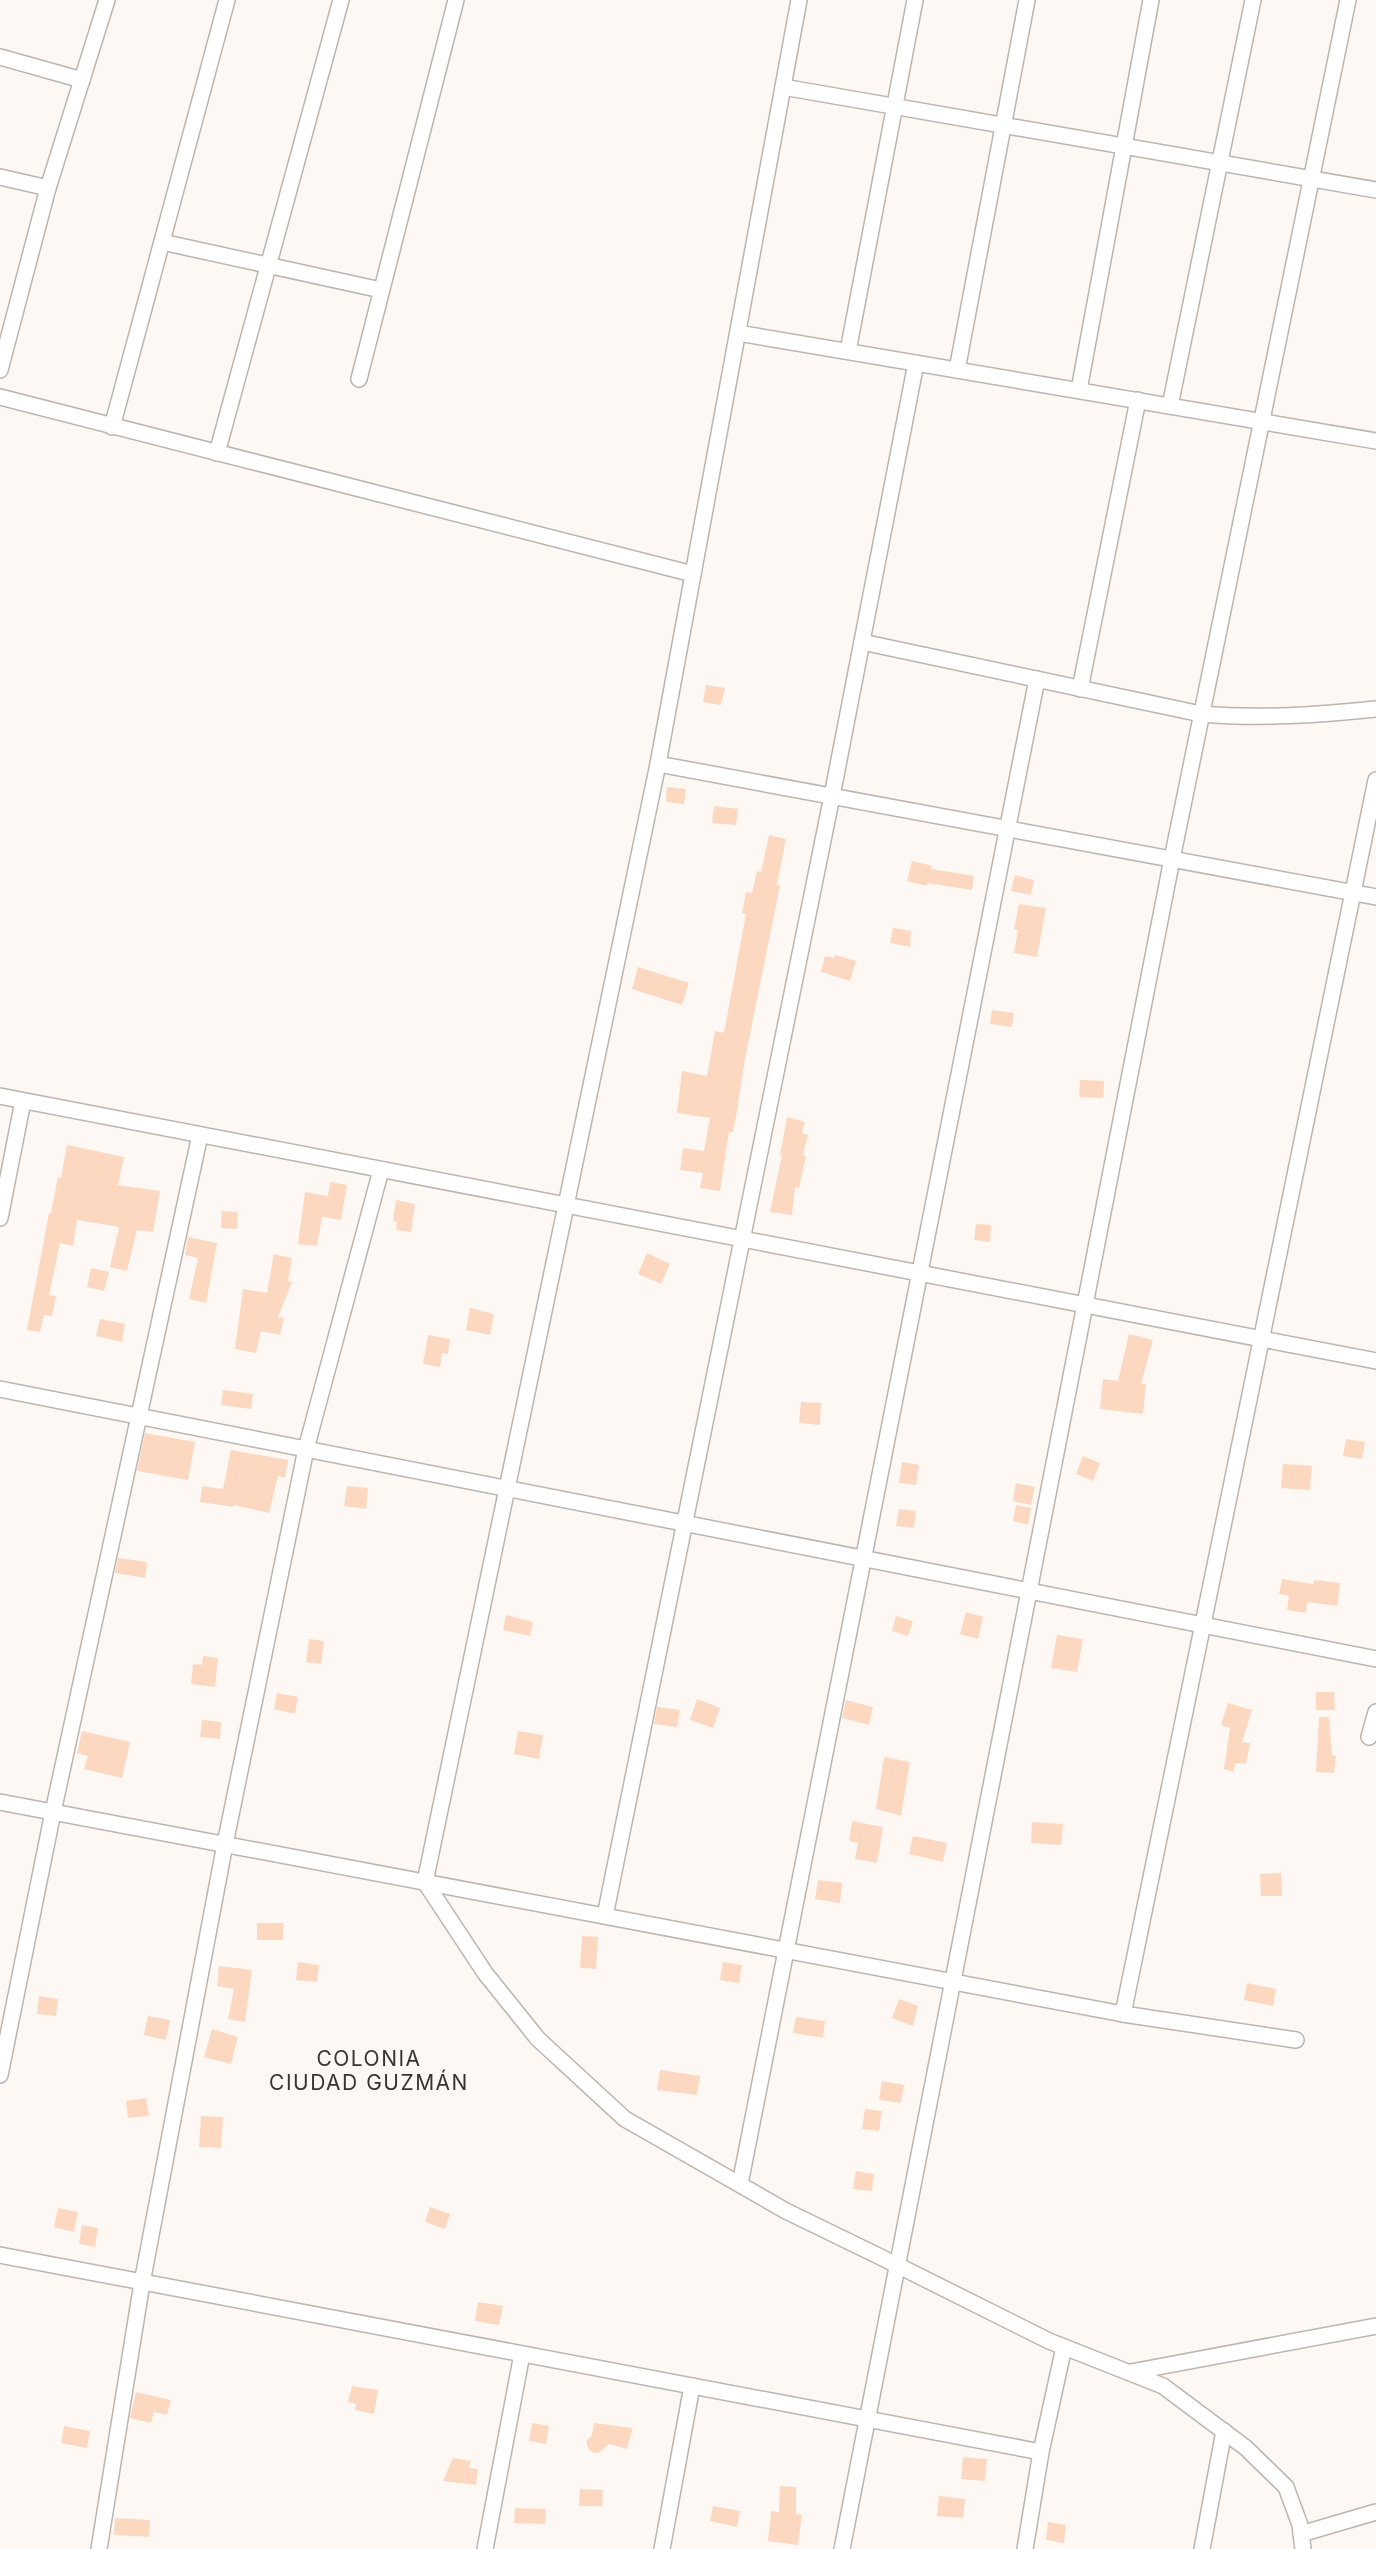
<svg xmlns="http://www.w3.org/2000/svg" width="1376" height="2549" font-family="Inter,sans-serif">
<rect width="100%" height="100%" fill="#fdf8f4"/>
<g fill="#fcd8c1">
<polygon points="706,685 725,688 721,705 703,702"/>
<polygon points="667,787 686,789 684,804 666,802"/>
<polygon points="714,806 738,809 736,825 712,823"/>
<polygon points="769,835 786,839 777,885 780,886 745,1059 737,1111 733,1132 729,1132 720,1191 700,1188 703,1173 680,1170 683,1148 704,1151 710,1118 677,1113 682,1071 707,1076 715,1031 724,1033 746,914 742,913 746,892 752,893 757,871 761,872"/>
<polygon points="912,861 932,866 931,869 974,876 972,890 927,883 927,886 907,881"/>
<polygon points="1015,875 1034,880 1031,895 1011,891"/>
<polygon points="1019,904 1046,908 1037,957 1014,953 1018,930 1014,929"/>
<polygon points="893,928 911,931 910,947 890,943"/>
<polygon points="835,955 856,961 850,981 821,972 825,956 834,958"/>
<polygon points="638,967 689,983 682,1005 632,989"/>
<polygon points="992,1010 1014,1013 1012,1027 990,1024"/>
<polygon points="1080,1080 1104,1081 1103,1098 1079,1097"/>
<polygon points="787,1117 805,1122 802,1133 808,1135 803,1155 806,1156 799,1188 795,1187 792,1215 770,1212 782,1155 780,1155"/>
<polygon points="67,1145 124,1157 118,1185 160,1191 153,1232 137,1230 127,1271 110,1267 119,1227 77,1220 73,1246 60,1243 49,1295 56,1296 52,1316 44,1315 40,1332 27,1330 49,1213 51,1213 58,1177 61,1178"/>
<polygon points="330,1182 347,1185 341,1220 322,1217 317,1246 298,1244 305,1192 328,1196"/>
<polygon points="396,1200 415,1204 411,1232 396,1230 397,1222 393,1221"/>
<polygon points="222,1211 238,1212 237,1229 221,1228"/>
<polygon points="976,1224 991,1225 990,1242 974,1240"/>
<polygon points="188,1237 217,1243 206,1303 189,1299 198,1258 185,1255"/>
<polygon points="647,1253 670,1264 661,1284 638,1274"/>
<polygon points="274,1254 292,1258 288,1281 292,1282 278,1317 284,1318 280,1335 261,1331 256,1353 235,1349 243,1289 267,1293"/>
<polygon points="91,1268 109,1272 104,1291 87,1287"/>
<polygon points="470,1308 494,1314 490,1335 466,1330"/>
<polygon points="100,1319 125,1324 122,1342 96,1336"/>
<polygon points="1129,1334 1153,1340 1141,1384 1146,1384 1143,1414 1100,1409 1103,1379 1118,1381"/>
<polygon points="428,1335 450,1339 448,1354 442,1353 440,1367 423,1364"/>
<polygon points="223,1390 253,1394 251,1409 221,1405"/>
<polygon points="801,1402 821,1403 820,1425 799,1423"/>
<polygon points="145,1433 195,1442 188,1480 137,1471"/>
<polygon points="1346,1439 1365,1442 1362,1459 1343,1456"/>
<polygon points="231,1450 288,1460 285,1478 278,1476 269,1513 234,1505 234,1507 200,1502 202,1486 223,1489"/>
<polygon points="1083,1456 1100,1463 1093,1481 1076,1474"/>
<polygon points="902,1462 919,1465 916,1485 899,1483"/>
<polygon points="1283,1464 1312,1466 1310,1490 1281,1488"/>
<polygon points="1016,1483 1035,1487 1031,1505 1013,1501"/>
<polygon points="347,1486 368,1488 366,1509 344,1506"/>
<polygon points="1016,1505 1031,1508 1028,1525 1013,1521"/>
<polygon points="899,1509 916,1511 914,1528 896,1526"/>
<polygon points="118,1558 147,1562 145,1578 115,1573"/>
<polygon points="1282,1579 1313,1584 1314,1580 1340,1583 1337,1606 1307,1602 1306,1613 1287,1610 1289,1596 1279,1594"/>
<polygon points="966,1612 983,1617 978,1639 960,1634"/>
<polygon points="506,1615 533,1622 530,1636 503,1630"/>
<polygon points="896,1616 913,1621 908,1636 892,1631"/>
<polygon points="1057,1635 1083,1639 1077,1672 1051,1668"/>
<polygon points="309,1639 324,1641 321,1664 306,1662"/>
<polygon points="203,1656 218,1658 215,1687 191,1684 193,1664 202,1665"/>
<polygon points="1316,1692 1334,1692 1335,1710 1316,1710"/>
<polygon points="277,1693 298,1697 295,1714 274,1709"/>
<polygon points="697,1699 720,1708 713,1728 690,1720"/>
<polygon points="846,1700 873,1707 869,1725 842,1718"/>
<polygon points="1228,1703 1252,1710 1242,1742 1250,1743 1246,1764 1236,1763 1233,1772 1224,1769 1230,1728 1221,1725"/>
<polygon points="657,1707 680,1710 677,1727 654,1724"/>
<polygon points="1319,1717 1329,1717 1332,1755 1336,1756 1334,1773 1316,1772"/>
<polygon points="202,1720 221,1722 220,1739 200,1737"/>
<polygon points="82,1731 130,1742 122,1778 84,1769 88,1756 77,1753"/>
<polygon points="518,1731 543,1735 539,1759 514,1754"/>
<polygon points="884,1757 910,1762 901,1816 876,1809"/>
<polygon points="852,1821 883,1827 877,1863 855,1859 858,1843 849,1841"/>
<polygon points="1032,1822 1063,1824 1061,1845 1031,1843"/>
<polygon points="913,1836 947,1843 943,1862 909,1854"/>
<polygon points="1281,1873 1282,1896 1261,1896 1260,1874"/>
<polygon points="818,1880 842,1883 840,1903 815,1899"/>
<rect x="257" y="1923" width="26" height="17"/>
<polygon points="582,1936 598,1937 596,1969 580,1968"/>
<polygon points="298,1962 319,1965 317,1982 296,1980"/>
<polygon points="723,1962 742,1965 739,1983 720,1980"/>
<polygon points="219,1966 252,1970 245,2022 228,2019 234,1989 217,1986"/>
<polygon points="1247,1983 1276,1989 1273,2006 1244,2000"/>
<polygon points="39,1996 58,1999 56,2016 37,2014"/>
<polygon points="899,1999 918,2006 913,2026 892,2018"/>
<polygon points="148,2016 170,2020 166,2040 144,2035"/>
<polygon points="796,2017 825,2021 823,2038 793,2033"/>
<polygon points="212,2029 238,2037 231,2064 204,2057"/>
<polygon points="660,2070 700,2076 697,2095 657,2090"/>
<polygon points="882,2081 904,2085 901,2103 879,2100"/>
<polygon points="146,2098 149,2116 128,2118 126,2101"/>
<polygon points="865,2109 882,2111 879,2131 862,2129"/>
<polygon points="201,2116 223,2117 221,2148 199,2147"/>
<polygon points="856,2171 874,2174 872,2191 853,2189"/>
<polygon points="430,2207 450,2214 445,2229 425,2222"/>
<polygon points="58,2208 78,2212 74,2232 54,2227"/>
<polygon points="82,2225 98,2228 95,2247 79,2244"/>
<polygon points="478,2302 503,2306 499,2325 475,2321"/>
<polygon points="352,2386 378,2390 374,2414 355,2410 356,2404 348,2402"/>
<polygon points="136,2392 171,2400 167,2415 154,2412 151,2423 130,2418"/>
<polygon points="532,2423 549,2426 546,2444 529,2441"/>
<polygon points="594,2423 633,2428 627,2449 609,2444 600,2452 594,2453 589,2450 586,2442 592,2435"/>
<polygon points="64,2426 90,2431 87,2448 61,2443"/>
<polygon points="963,2457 987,2459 985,2481 961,2479"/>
<polygon points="453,2458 471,2461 469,2468 478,2469 476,2485 443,2481"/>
<polygon points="780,2486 796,2487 796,2514 802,2515 798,2545 768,2541 771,2511 779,2512"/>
<polygon points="580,2489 603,2490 602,2506 579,2506"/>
<polygon points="939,2496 965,2499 963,2518 937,2516"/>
<polygon points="713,2506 740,2511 737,2527 710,2521"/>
<polygon points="515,2508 546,2509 545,2524 514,2523"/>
<polygon points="115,2518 150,2520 149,2537 114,2535"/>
<polygon points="1048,2522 1066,2525 1064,2543 1046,2540"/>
</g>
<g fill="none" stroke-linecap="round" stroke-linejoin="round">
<defs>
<g id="minor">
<polyline points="799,0 658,764 425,1882 485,1973 538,2039 625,2119 786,2211 899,2266 1049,2341 1163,2386 1246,2448 1286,2487 1300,2525 1303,2549"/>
<polyline points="0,57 82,80"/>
<polyline points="783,87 1376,190"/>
<polyline points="0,177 48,188"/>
<polyline points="162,242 381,290"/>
<polyline points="738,333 1376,441"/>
<polyline points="848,351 915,0"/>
<polyline points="0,370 48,188 107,0"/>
<polyline points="957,370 1027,0"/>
<polyline points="359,379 456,0"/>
<polyline points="1079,390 1151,0"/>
<polyline points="0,397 693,574"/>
<polyline points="1170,406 1253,0"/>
<polyline points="112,427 227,0"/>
<polyline points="217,453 341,0"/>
<path d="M862,642L1201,714C1260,719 1318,715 1376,709"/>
<polyline points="1080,689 1138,400"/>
<polyline points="658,764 1376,897"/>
<polyline points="0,1096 1376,1361"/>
<polyline points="0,1218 23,1101"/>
<polyline points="0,1389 1376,1659"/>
<polyline points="1369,1737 1376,1712"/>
<polyline points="0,1802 1123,2014 1296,2040"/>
<polyline points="605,1916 832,796 916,363"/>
<polyline points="1123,2014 1376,780"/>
<polyline points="0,2075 53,1812 200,1135"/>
<polyline points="740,2184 1037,679"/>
<polyline points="0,2255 1041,2452 1025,2549"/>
<polyline points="1131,2372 1376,2326"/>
<polyline points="1041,2452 1064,2347"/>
<polyline points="1301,2534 1376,2512"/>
<polyline points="99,2549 142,2283 225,1844 306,1449 381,1170"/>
<polyline points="485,2549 522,2354"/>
<polyline points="662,2549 692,2386"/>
<polyline points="842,2549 1172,859 1348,0"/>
<polyline points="1202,2549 1224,2431"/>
</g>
</defs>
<use href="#minor" stroke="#bab5b1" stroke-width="18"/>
<use href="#minor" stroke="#fff" stroke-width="15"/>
</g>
<g text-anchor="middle" stroke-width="5" stroke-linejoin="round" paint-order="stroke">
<g font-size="21" letter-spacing="1.5" fill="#373330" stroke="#fdf8f4">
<text x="369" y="2066">COLONIA<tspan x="369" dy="24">CIUDAD GUZMÁN</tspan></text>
</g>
</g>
</svg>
